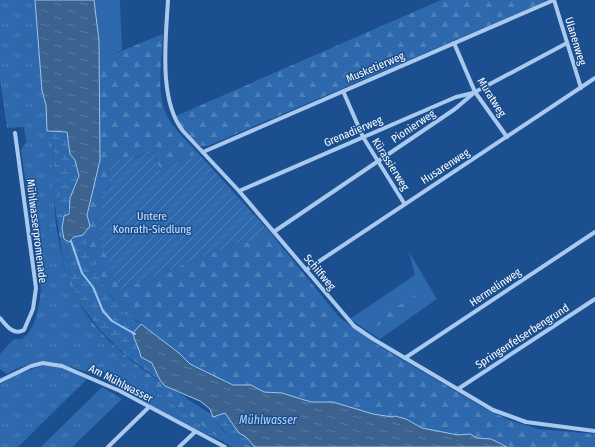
<svg xmlns="http://www.w3.org/2000/svg" width="595" height="447" font-family="'Fira Sans Condensed',sans-serif">
<defs>
<pattern id="forest-firs" width="22" height="20" patternUnits="userSpaceOnUse"><rect width="22" height="20" fill="#2e69ad"/><path d="M5 1l3.5 6h-7zM16 11l3.5 6h-7z" fill="#4d80b9"/></pattern>
<pattern id="wetland-marsh" width="20" height="14" patternUnits="userSpaceOnUse"><rect width="20" height="14" fill="#2e69ad"/><path d="M1 5h8M5 5V1M11 12h8M15 12V8" fill="none" stroke="#4d80b9"/></pattern>
<pattern id="park-tufts" width="24" height="20" patternUnits="userSpaceOnUse"><rect width="24" height="20" fill="#2e69ad"/><path d="M3 7l-1-3M5 7V3M7 7l1-3M15 17l-1-3M17 17v-4M19 17l1-3" fill="none" stroke="#4d80b9"/></pattern>
<pattern id="garden-furrows" width="10" height="10" patternUnits="userSpaceOnUse"><rect width="10" height="10" fill="#2e69ad"/><path d="M-1 1l2-2M0 10L10 0M9 11l2-2" fill="none" stroke="#4d80b9"/></pattern>
<pattern id="water-ripples" width="26" height="14" patternUnits="userSpaceOnUse"><rect width="26" height="14" fill="#3c6290"/><path d="M2 4q2-2 4 0t4 0M15 11q2-2 4 0t4 0" fill="none" stroke="#597aa1"/></pattern>
</defs>
<rect width="100%" height="100%" fill="#1b4f8f"/>
<g fill="#2e69ad">
<polygon points="94,0 120,0 122,50 99,60"/>
<polygon points="409,252 437,299 380,339 350,319 415,275"/>
</g>
<g fill="url(#forest-firs)">
<polygon points="441,0 545,0 544,2 208,146 200,146 182,127 176,116"/>
<path d="M163,34C162,55 157,89 164,109C170,126 186,140 198,153L160,170L153,152L110,164L108,192L120,290L240,242L254,241L269,231L339,317L374,343L484,408L509,420L538,429L595,434V447H507L491,439L477,438L470,434L458,435L422,428L406,419L395,416L392,417L373,414L333,402H311L282,393L264,392L251,385H233L190,364L179,353L138,321L130,318L122,311L103,284L95,257L86,244L90,232L87,215L90,204L100,113L99,60Z"/>
<path d="M47,131H51L50,134L54,147L53,164L60,193L57,202L59,214L64,216C61,231 65,243 67,258C70,272 72,286 78,299C94,337 152,379 186,397L187,399L211,414L223,431L241,443L254,447H233L224,442L138,378L92,328L75,298L65,273L44,133Z"/>
<path d="M417,294L420,297C412,307 385,327 371,326L375,320Z"/>
</g>
<g fill="url(#wetland-marsh)">
<polygon points="51,131 67,132 70,154 75,160 79,176 70,198 67,216 59,215 57,202 60,193 53,164 54,147 50,134"/>
<polygon points="90,226 90,232 86,244 95,257 103,284 110,295 122,311 130,318 141,324 135,332 134,338 146,360 152,363 160,378 160,381 123,353 100,330 85,310 78,300 71,279 64,239 71,242 74,237 86,232"/>
<path d="M221,413H225C231,419 234,428 241,433C246,438 251,442 255,447C236,444 223,432 213,417Z"/>
</g>
<g fill="url(#park-tufts)">
<path d="M0,0H35L42,91L46,105L56,226L65,273L75,298L92,328L138,378L224,442C201,431 178,421 157,409C137,397 120,381 99,370L94,374C56,364 46,352 7,374L0,369V354L14,339H22C37,328 39,306 41,289L21,150L26,142L24,127L7,128L0,80Z"/>
<path d="M44,365C58,366 76,370 86,380L18,447H0V384L21,373Z"/>
<polygon points="102,387 122,399 72,447 41,447"/>
</g>
<polygon fill="url(#garden-furrows)" points="153,152 160,170 198,153 269,231 254,241 240,242 120,290 100,242 101,194 108,191 110,164 133,155 134,158"/>
<g fill="url(#water-ripples)" stroke="#9cc4f0">
<polygon points="35,0 94,0 99,41 100,160 87,215 90,226 83,235 74,237 69,242 64,239 62,228 64,216 69,214 70,198 79,176 75,160 70,154 67,132 47,131 46,105 42,91"/>
<path d="M141,324L179,353L190,364L233,385H251L264,392L282,393L311,402H333L373,414L392,417L395,416L406,419L422,428L458,435L470,434L477,438L491,439L507,447H255L246,437L239,433L225,413L213,417L210,409L200,401L165,386L160,380L152,363L141,357C140,349 134,341 133,333Z"/>
</g>
<g fill="none" stroke-linecap="round" stroke-linejoin="round">
<polyline stroke="#9cc4f0" stroke-width="2" points="71,241 82,273 93,287 103,311 112,321 135,334"/>
<g stroke="#a9c9ee" stroke-width="4">
<path d="M168,0C166,38 158,100 183,131L239,191L354,326L373,339L493,410L526,422L595,431"/>
<polyline points="554,0 581,88"/>
<polyline points="454,43 475,92 507,137"/>
<polyline points="343,91 363,137 404,203"/>
<polyline points="203,152 554,0"/>
<polyline points="239,191 456,97 473,93"/>
<polyline points="275,231 455,109 475,92 567,43"/>
<polyline points="306,270 595,78"/>
<path d="M0,318C6,325 13,336 24,330L33,309L36,288L15,133"/>
<polyline points="405,358 595,232"/>
<polyline points="0,381 31,366 43,363 62,366 120,391 225,447"/>
<polyline points="458,389 595,299"/>
<polyline points="108,447 149,407"/>
<polyline points="179,447 195,432"/>
</g>
</g>
<g text-anchor="middle" stroke-width="3" stroke-linejoin="round" paint-order="stroke">
<g font-size="11" fill="#fff" stroke="#1b4f8f">
<text transform="translate(576 41) rotate(73)" y="4">Ulanenweg</text>
<text transform="translate(375 67) rotate(-23)" y="4">Musketierweg</text>
<text transform="translate(492 97) rotate(58)" y="4">Muratweg</text>
<text transform="translate(413 126) rotate(-34)" y="4">Pionierweg</text>
<text transform="translate(353 131) rotate(-23)" y="4">Grenadierweg</text>
<text transform="translate(391 164) rotate(58)" y="4">Kürassierweg</text>
<text transform="translate(445 166) rotate(-33)" y="4">Husarenweg</text>
<text transform="translate(37 231) rotate(83)" y="4">Mühlwasserpromenade</text>
<text transform="translate(320 272) rotate(50)" y="4">Schilfweg</text>
<text transform="translate(495 287) rotate(-34)" y="4">Hermelinweg</text>
<text transform="translate(522 336) rotate(-33)" y="4">Springenfelserbengrund</text>
<text transform="translate(121 383) rotate(27)" y="4">Am Mühlwasser</text>
</g>
<g font-size="11" fill="#cfe3fa" stroke="#1b4f8f">
<text x="152" y="220">Untere<tspan x="152" dy="13">Konrath-Siedlung</tspan></text>
</g>
<g font-size="12" font-style="italic" fill="#b5d3f5" stroke="#1b4f8f">
<text x="268" y="424">Mühlwasser</text>
</g>
</g>
</svg>
